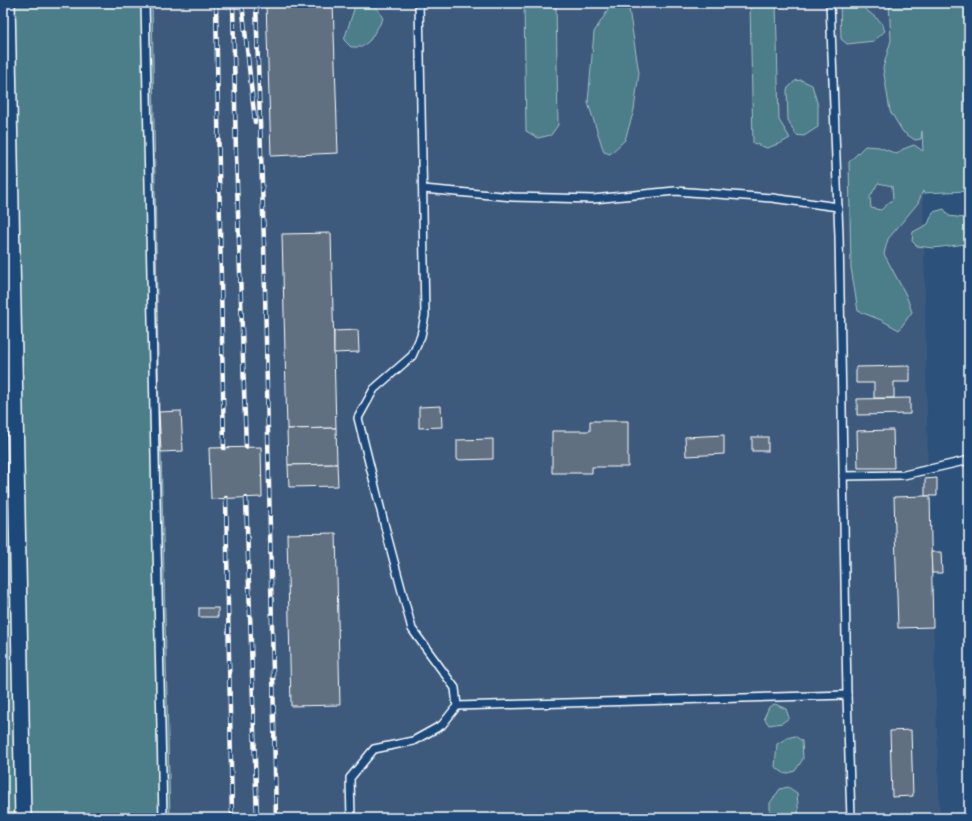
<svg xmlns="http://www.w3.org/2000/svg" width="972" height="821" font-family="Caveat,sans-serif">
<rect width="100%" height="100%" fill="#2c517b"/>
<filter id="ink" filterUnits="userSpaceOnUse"><feTurbulence type="fractalNoise" baseFrequency=".025" numOctaves="2"/><feDisplacementMap in="SourceGraphic" scale="8" xChannelSelector="R" yChannelSelector="G"/><feConvolveMatrix kernelMatrix="1 2 1 2 8 2 1 2 1" color-interpolation-filters="sRGB"/></filter>
<g filter="url(#ink)">
<polygon fill="#3c5a7d" points="152,3 920,3 928,470 940,818 170,818 161,452 159,412"/>
<g fill="#4c7e89" stroke="#a6bec4" fill-rule="evenodd">
<polygon points="3,3 152,3 159,412 161,452 170,818 3,818"/>
<path d="M356,3C374,3 375,2 383,19L370,40L362,47H351L344,40Z"/>
<polygon points="524,3 556,3 558,125 551,135 538,138 526,131"/>
<polygon points="606,3 628,3 639,73 634,110 625,140 610,154 604,152 588,103 594,32 608,10 609,6"/>
<polygon points="750,3 776,3 779,120 790,138 781,143 767,148 753,143"/>
<polygon points="840,3 864,3 864,8 881,22 885,31 874,41 847,44 841,39"/>
<path d="M889,3H969V191L923,193V191L918,203L888,239L884,254L906,295L912,312L899,330L881,320L858,311L851,268L849,162L865,146L879,147L897,154L903,149L914,145L923,151L922,131L921,139L915,140L903,132L890,111L883,68L891,40ZM878,183L892,186L893,199L881,210L871,208L870,197Z"/>
<polygon points="801,80 812,85 818,106 818,127 804,136 796,135 788,120 787,89 795,81"/>
<path d="M944,209L949,216L965,218C970,227 970,234 966,244L933,248L917,246L912,241L913,232L928,224L933,212Z"/>
<polygon points="775,704 786,709 789,718 782,723 769,725 764,718 769,707"/>
<polygon points="795,736 802,741 803,759 795,771 785,774 775,767 777,744 787,738"/>
<polygon points="788,787 797,793 799,818 770,818 770,803 780,789"/>
</g>
<g fill="#616f81" stroke="#fff">
<polygon points="266,3 333,3 338,153 271,156"/>
<polygon points="331,233 336,428 287,429 282,234"/>
<polygon points="358,330 359,352 334,353 334,331"/>
<polygon points="910,366 910,382 894,382 894,398 874,398 874,383 856,383 856,367"/>
<polygon points="910,398 910,414 857,415 857,399"/>
<polygon points="441,406 442,427 419,428 419,407"/>
<polygon points="181,411 183,451 161,452 159,412"/>
<polygon points="590,421 628,421 628,467 592,467 592,473 552,473 552,431 590,431"/>
<polygon points="336,428 337,464 288,465 287,429"/>
<polygon points="893,430 894,468 858,468 857,431"/>
<polygon points="724,435 724,454 686,456 685,437"/>
<rect x="752" y="437" width="16" height="14"/>
<polygon points="493,439 493,459 457,460 457,440"/>
<polygon points="261,447 262,497 211,499 209,448"/>
<polygon points="337,464 338,486 289,487 288,465"/>
<polygon points="937,478 937,496 925,496 925,479"/>
<polygon points="925,496 930,496 933,627 898,628 894,497"/>
<polygon points="336,533 340,705 291,706 287,534"/>
<polygon points="931,552 941,552 942,573 932,573"/>
<rect x="199" y="608" width="19" height="9"/>
<polygon points="911,730 913,796 892,797 890,731"/>
</g>
<g fill="none" stroke-linecap="round" stroke-linejoin="round">
<defs>
<g id="lane">
<polyline points="145,3 163,818"/>
<polyline points="830,3 839,236 847,695 851,818"/>
<polyline points="423,189 513,197 593,199 675,191 772,198 838,207"/>
<polyline points="843,476 904,475 969,460"/>
<polyline points="457,706 847,695"/>
<polyline points="351,818 350,778 374,749 413,741 442,725 457,706 455,688 412,629 388,539 358,418 374,389 412,356 421,336 425,315 419,3"/>
</g>
<polyline id="street" points="7,3 23,818"/>
</defs>
<use href="#lane" stroke="#fff" stroke-width="10"/>
<use href="#street" stroke="#fff" stroke-width="18"/>
<use href="#lane" stroke="#1f4a7a" stroke-width="7"/>
<use href="#street" stroke="#1f4a7a" stroke-width="15"/>
<defs>
<g id="rail">
<polyline points="216,3 224,448"/>
<polyline points="233,3 236,154 246,447"/>
<polyline points="242,3 255,122"/>
<polyline points="256,3 264,243 276,818"/>
<polyline points="226,498 232,818"/>
<polyline points="246,498 257,818"/>
</g>
</defs>
<use href="#rail" stroke="#fff" stroke-width="4.5"/>
<use href="#rail" stroke="#1f4a7a" stroke-width="3" stroke-dasharray="9" stroke-linecap="butt"/>
</g>
</g>
<rect width="972" height="821" fill="none" stroke="#1f4a7a" stroke-width="16"/>
<rect x="8" y="8" width="956" height="805" fill="none" stroke="#fff" stroke-width="1.5" filter="url(#ink)"/>
</svg>
